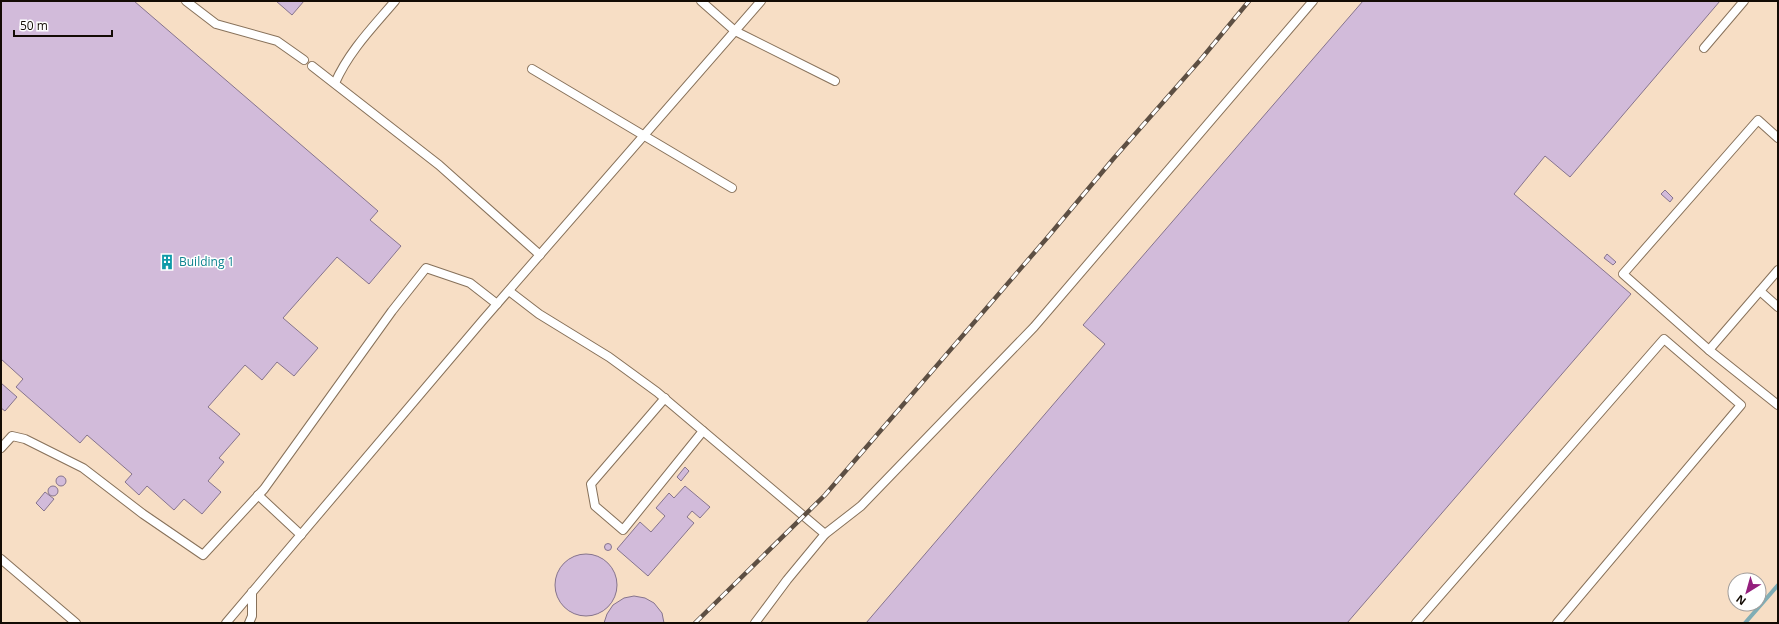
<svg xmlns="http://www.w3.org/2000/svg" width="1779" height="624" font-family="'Open Sans',sans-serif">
<rect width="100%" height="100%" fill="#f7dec5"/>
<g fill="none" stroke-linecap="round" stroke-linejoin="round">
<polyline stroke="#80adb5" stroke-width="4" points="1745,623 1778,585"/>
</g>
<g fill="#d2bbda" stroke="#86748d">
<polygon points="1,1 134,1 378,211 370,220 401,246 369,284 337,257 283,318 318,348 294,376 277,362 262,380 245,365 208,407 240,434 219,458 224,462 208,481 221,492 202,514 184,499 174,510 147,486 139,495 125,482 132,474 87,435 80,443 16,387 23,379 1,359"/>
<polygon points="276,1 304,1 292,15"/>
<polygon points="1363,1 1720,1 1570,177 1545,156 1514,194 1631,294 1347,623 866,623 1105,344 1083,325"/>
<polygon points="1665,190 1673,198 1670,202 1661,194"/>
<polygon points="1607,254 1616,262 1613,265 1604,258"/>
<polygon points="1,383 17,397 5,411 1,408"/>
<polygon points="685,467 689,471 681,481 677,477"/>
<circle cx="61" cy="481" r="5"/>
<circle cx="53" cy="491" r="5"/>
<polygon points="685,486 710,507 700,518 692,511 687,517 694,523 648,576 617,549 640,522 651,532 665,516 656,508 669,493 674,498"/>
<polygon points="45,492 54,499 44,511 36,503"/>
<circle cx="608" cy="547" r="3.5"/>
<circle cx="586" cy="585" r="31"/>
<polygon points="634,596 645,598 654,603 662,613 664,623 604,623 607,614 613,605 624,598"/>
</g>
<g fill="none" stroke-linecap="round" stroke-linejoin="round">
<defs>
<g id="service">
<polyline points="186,1 216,24 277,41 304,60"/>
<polyline points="701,1 735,31 835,81"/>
<polyline points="1704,48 1744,1"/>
<polyline points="312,66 439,165 540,255"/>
<polyline points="532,69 732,188"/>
<path d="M335,83C349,51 373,27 395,1"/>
<polyline points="1778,138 1758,120 1623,274 1709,350 1778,405"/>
<polyline points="509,291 539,314 609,357 657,392 825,534 861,506 1034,327 1313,1"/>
<polyline points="1760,291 1778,307"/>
<polyline points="1709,350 1778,270"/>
<polyline points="665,398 591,484 595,506 623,530 703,431"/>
<polyline points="1,448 12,436 25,439 83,468 143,514 203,555 264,489 392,311 426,268 470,283 497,304"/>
<polyline points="258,495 301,535"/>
<polyline points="1,559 76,623"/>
<polyline points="226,623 483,320 761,1"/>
<polyline points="249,623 252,616 252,592"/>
<polyline points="755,623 787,580 825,534"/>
<polyline points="1416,623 1664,339 1741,405 1557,623"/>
</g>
</defs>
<use href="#service" stroke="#87715a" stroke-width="10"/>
<use href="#service" stroke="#fff" stroke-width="8"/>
<defs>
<polyline id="rail" points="695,623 825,495 1047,238 1114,158 1202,58 1249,1"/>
</defs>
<use href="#rail" stroke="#5d4f43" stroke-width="4.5"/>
<use href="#rail" stroke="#fff" stroke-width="3" stroke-dasharray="9" stroke-linecap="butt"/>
</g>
<defs>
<symbol id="building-bare" viewBox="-9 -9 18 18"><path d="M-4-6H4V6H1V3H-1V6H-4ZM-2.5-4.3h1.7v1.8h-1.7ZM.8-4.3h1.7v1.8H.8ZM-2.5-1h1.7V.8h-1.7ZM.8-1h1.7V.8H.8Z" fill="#0f9aa8" stroke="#fff" stroke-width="2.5" paint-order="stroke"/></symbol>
</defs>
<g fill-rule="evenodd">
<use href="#building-bare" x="156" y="251" width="22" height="22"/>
</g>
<g text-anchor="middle" stroke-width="3" stroke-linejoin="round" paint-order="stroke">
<g font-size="12" fill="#0d838f" stroke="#fff" text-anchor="start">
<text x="179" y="266">Building 1</text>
</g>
</g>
<rect width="1779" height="624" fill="none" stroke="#130b04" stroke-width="4"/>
<g transform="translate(1747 592) rotate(217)"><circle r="19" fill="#ffffff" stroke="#a19d9b"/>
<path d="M0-3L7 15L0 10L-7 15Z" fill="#941f7d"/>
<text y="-6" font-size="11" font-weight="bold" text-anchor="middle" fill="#130b04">N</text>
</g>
<path d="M14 30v6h98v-6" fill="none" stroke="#130b04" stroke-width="2"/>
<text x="20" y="30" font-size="12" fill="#130b04" stroke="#ffffff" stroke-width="3" paint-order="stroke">50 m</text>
</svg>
